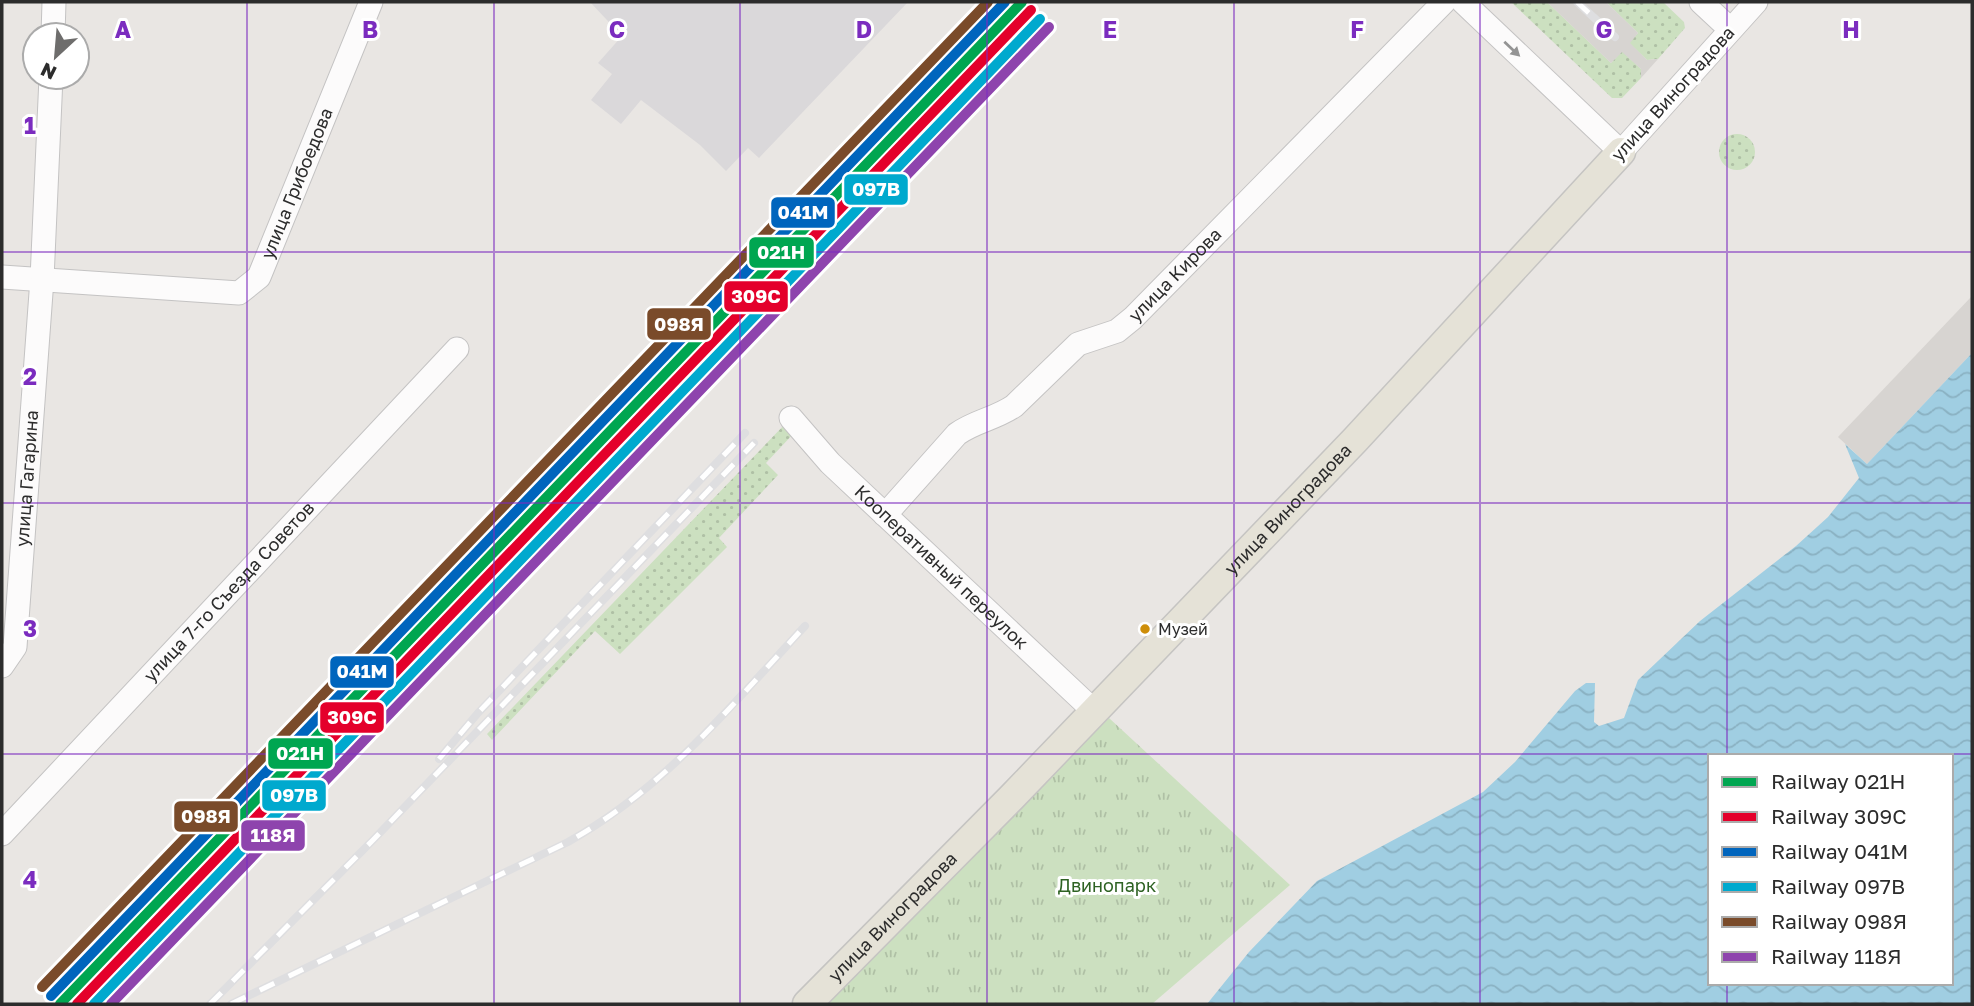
<svg xmlns="http://www.w3.org/2000/svg" width="1974" height="1006" font-family="'Golos Text',sans-serif">
<defs>
<pattern id="grass-dots" width="8" height="8" patternUnits="userSpaceOnUse" patternTransform="scale(1.75)"><rect width="8" height="8" fill="#cce0c0"/><path d="M2 2h.1M6 6h.1" fill="none" stroke="#afc0a5" stroke-width="1.8" stroke-linecap="round"/></pattern>
<pattern id="park-tufts" width="24" height="20" patternUnits="userSpaceOnUse" patternTransform="scale(1.75)"><rect width="24" height="20" fill="#cce0c0"/><path d="M3 7l-1-3M5 7V3M7 7l1-3M15 17l-1-3M17 17v-4M19 17l1-3" fill="none" stroke="#afc0a5"/></pattern>
<pattern id="water-waves" width="16" height="10" patternUnits="userSpaceOnUse" patternTransform="scale(1.75)"><rect width="16" height="10" fill="#a0cee2"/><path d="M0 5q4-4 8 0t8 0" fill="none" stroke="#8ab1c2"/></pattern>
</defs>
<rect width="100%" height="100%" fill="#e9e6e3"/>
<polygon fill="#dad8da" points="590,2 908,2 759,158 748,148 726,171 700,145 641,100 621,124 591,100 612,74 598,63 622,36"/>
<g fill="url(#grass-dots)">
<polygon points="1511,2 1547,2 1611,63 1622,51 1641,69 1641,78 1622,98 1612,98"/>
<polygon points="1606,2 1663,2 1684,22 1685,28 1658,59 1647,60 1629,43 1638,33"/>
<circle cx="1737" cy="152" r="18"/>
<polygon points="786,423 795,432 766,463 778,475 719,538 727,547 620,654 595,631 492,740 487,734"/>
</g>
<polygon fill="url(#park-tufts)" points="1109,718 1290,885 1152,1004 819,1004"/>
<g fill="#d7d4d1">
<polygon points="1547,2 1606,2 1638,33 1630,43 1647,60 1658,59 1641,78 1641,69 1622,52 1611,63"/>
<polygon points="1972,296 1972,353 1867,464 1838,437"/>
</g>
<path fill="url(#water-waves)" fill-rule="evenodd" d="M1972,353V1004H1207L1249,952L1317,881L1483,792L1515,762L1575,691L1586,683H1595L1594,722L1599,726L1624,718L1638,680L1700,621L1796,546L1828,517L1859,478L1845,444L1867,464ZM1710,756H1951V983H1710Z"/>
<g fill="none" stroke-linecap="round" stroke-linejoin="round">
<defs>
<g id="minor">
<polyline points="1463,2 1621,152 1756,2"/>
<polyline points="1701,2 1730,29"/>
<polyline points="53,35 54,2"/>
<path id="s1" d="M2,277L239,293L259,277L371,2"/>
<path id="s2" d="M791,418L830,463L1095,712"/>
<path id="s3" d="M885,515L957,434C975,421 995,419 1014,406L1078,344L1117,331L1133,318L1444,2"/>
<path id="s4" d="M2,666L15,647L42,279L51,77"/>
<path id="s5" d="M2,834L457,349"/>
</g>
<g id="major">
<path id="s6" d="M807,1004L1012,797L1355,440L1621,152"/>
</g>
</defs>
<use href="#minor" stroke="#c4c3c3" stroke-width="25"/>
<use href="#major" stroke="#c5c4c2" stroke-width="31"/>
<use href="#minor" stroke="#fcfbfb" stroke-width="23"/>
<use href="#major" stroke="#e5e2d7" stroke-width="28"/>
<defs>
<g id="rail">
<polyline points="1577,2 1615,37"/>
<polyline points="439,759 478,713 745,433"/>
<polyline points="88,1004 486,591"/>
<polyline points="108,1004 483,612"/>
<polyline points="210,1004 373,840 754,443"/>
<path d="M231,1004L568,842C666,787 730,707 805,626"/>
</g>
</defs>
<use href="#rail" stroke="#dedee0" stroke-width="8"/>
<use href="#rail" stroke="#fff" stroke-width="5" stroke-dasharray="16" stroke-linecap="butt"/>
<defs>
<polyline id="rail-1" points="60,1004 1022,2"/>
<polyline id="rail-2" points="77,1004 1031,10"/>
<polyline id="rail-3" points="51,996 1005,2"/>
<polyline id="rail-4" points="94,1004 1040,19"/>
<polyline id="rail-5" points="42,987 988,2"/>
<polyline id="rail-6" points="111,1004 1049,27"/>
</defs>
<use href="#rail-1" stroke="#fff" stroke-width="16"/>
<use href="#rail-2" stroke="#fff" stroke-width="16"/>
<use href="#rail-3" stroke="#fff" stroke-width="16"/>
<use href="#rail-4" stroke="#fff" stroke-width="16"/>
<use href="#rail-5" stroke="#fff" stroke-width="16"/>
<use href="#rail-6" stroke="#fff" stroke-width="16"/>
<use href="#rail-1" stroke="#00a651" stroke-width="10"/>
<use href="#rail-2" stroke="#e4002b" stroke-width="10"/>
<use href="#rail-3" stroke="#0065bd" stroke-width="10"/>
<use href="#rail-4" stroke="#00a9ce" stroke-width="10"/>
<use href="#rail-5" stroke="#7a4b2a" stroke-width="10"/>
<use href="#rail-6" stroke="#8e44ad" stroke-width="10"/>
</g>
<defs><path id="oneway-solid" d="M-6-.8H1V-3.2L6.5 0L1 3.2V.8H-6Z" transform="scale(1.75)"/></defs>
<use fill="#949494" href="#oneway-solid" transform="translate(1512 49) rotate(43)"/>
<path fill="none" stroke="#7b2cbf" stroke-width="2" stroke-opacity="0.55" d="M247,2V1004M494,2V1004M740,2V1004M987,2V1004M1234,2V1004M1480,2V1004M1727,2V756M2,252H1972M2,503H1972M2,754H1972M1727,983V1004"/>
<circle fill="#ce8e09" stroke="#fff" stroke-width="2.5" cx="1145" cy="629" r="6"/>
<g text-anchor="middle" stroke-width="6" stroke-linejoin="round" paint-order="stroke">
<g font-size="16" fill="#2c2c2c" stroke="#fff" text-anchor="start">
<text x="1158" y="635">Музей</text>
</g>
<g font-size="18" fill="#2c2c2c" stroke="#fff">
<text transform="translate(1673 94) rotate(-48)" y="6">улица Виноградова</text>
<text dy="6" stroke="none"><textPath href="#s1" startOffset="364">улица Грибоедова</textPath></text>
<text dy="6" stroke="none"><textPath href="#s3" startOffset="383">улица Кирова</textPath></text>
<text dy="6" stroke="none"><textPath href="#s4" startOffset="192">улица Гагарина</textPath></text>
<text dy="6" stroke="none"><textPath href="#s6" startOffset="690">улица Виноградова</textPath></text>
<text dy="6" stroke="none"><textPath href="#s2" startOffset="212">Кооперативный переулок</textPath></text>
<text dy="6" stroke="none"><textPath href="#s5" startOffset="332">улица 7-го Съезда Советов</textPath></text>
<text dy="6" stroke="none"><textPath href="#s6" startOffset="122">улица Виноградова</textPath></text>
</g>
<g font-size="18" fill="#2e6223" stroke="#fff">
<text x="1107" y="892">Двинопарк</text>
</g>
</g>
<g font-size="23" text-anchor="middle" font-weight="bold" fill="#7b2cbf" stroke="#fff" stroke-width="6" stroke-linejoin="round" paint-order="stroke">
<text x="123" y="38">A</text>
<text x="370" y="38">B</text>
<text x="617" y="38">C</text>
<text x="864" y="38">D</text>
<text x="1110" y="38">E</text>
<text x="1357" y="38">F</text>
<text x="1604" y="38">G</text>
<text x="1851" y="38">H</text>
<text x="30" y="134">1</text>
<text x="30" y="385">2</text>
<text x="30" y="637">3</text>
<text x="30" y="888">4</text>
</g>
<g stroke="#fff" stroke-width="2.5">
<rect x="843" y="173" width="66" height="33" rx="7" fill="#00a9ce"/>
<rect x="770" y="196" width="66" height="33" rx="7" fill="#0065bd"/>
<rect x="748" y="236" width="67" height="33" rx="7" fill="#00a651"/>
<rect x="723" y="280" width="66" height="33" rx="7" fill="#e4002b"/>
<rect x="646" y="307" width="66" height="34" rx="7" fill="#7a4b2a"/>
<rect x="329" y="655" width="66" height="34" rx="7" fill="#0065bd"/>
<rect x="319" y="701" width="66" height="33" rx="7" fill="#e4002b"/>
<rect x="267" y="737" width="67" height="33" rx="7" fill="#00a651"/>
<rect x="261" y="779" width="66" height="33" rx="7" fill="#00a9ce"/>
<rect x="173" y="800" width="66" height="33" rx="7" fill="#7a4b2a"/>
<rect x="240" y="819" width="66" height="33" rx="7" fill="#8e44ad"/>
</g>
<g font-size="19" text-anchor="middle" font-weight="bold" fill="#fff">
<text x="876" y="196">097В</text>
<text x="803" y="219">041М</text>
<text x="781" y="259">021Н</text>
<text x="756" y="303">309С</text>
<text x="679" y="331">098Я</text>
<text x="362" y="678">041М</text>
<text x="352" y="724">309С</text>
<text x="300" y="760">021Н</text>
<text x="294" y="802">097В</text>
<text x="206" y="823">098Я</text>
<text x="273" y="842">118Я</text>
</g>
<rect width="1974" height="1006" fill="none" stroke="#2c2c2c" stroke-width="7"/>
<rect x="1708" y="754" width="245" height="231" fill="#ffffff" stroke="#ababab" stroke-width="2"/>
<rect x="1722" y="777" width="35" height="10" fill="#00a651" stroke="#ababab" stroke-width="2"/>
<text x="1771" y="789" font-size="21" fill="#2c2c2c">Railway 021Н</text>
<rect x="1722" y="812" width="35" height="10" fill="#e4002b" stroke="#ababab" stroke-width="2"/>
<text x="1771" y="824" font-size="21" fill="#2c2c2c">Railway 309С</text>
<rect x="1722" y="847" width="35" height="10" fill="#0065bd" stroke="#ababab" stroke-width="2"/>
<text x="1771" y="859" font-size="21" fill="#2c2c2c">Railway 041М</text>
<rect x="1722" y="882" width="35" height="10" fill="#00a9ce" stroke="#ababab" stroke-width="2"/>
<text x="1771" y="894" font-size="21" fill="#2c2c2c">Railway 097В</text>
<rect x="1722" y="917" width="35" height="10" fill="#7a4b2a" stroke="#ababab" stroke-width="2"/>
<text x="1771" y="929" font-size="21" fill="#2c2c2c">Railway 098Я</text>
<rect x="1722" y="952" width="35" height="10" fill="#8e44ad" stroke="#ababab" stroke-width="2"/>
<text x="1771" y="964" font-size="21" fill="#2c2c2c">Railway 118Я</text>
<g transform="translate(56 56) rotate(206)"><circle r="33" fill="#ffffff" stroke="#ababab" stroke-width="2"/>
<path d="M0-5L12 26L0 18L-12 26Z" fill="#6e6d6c"/>
<text y="-10" font-size="19" font-weight="bold" text-anchor="middle" fill="#2c2c2c">N</text>
</g>
</svg>
